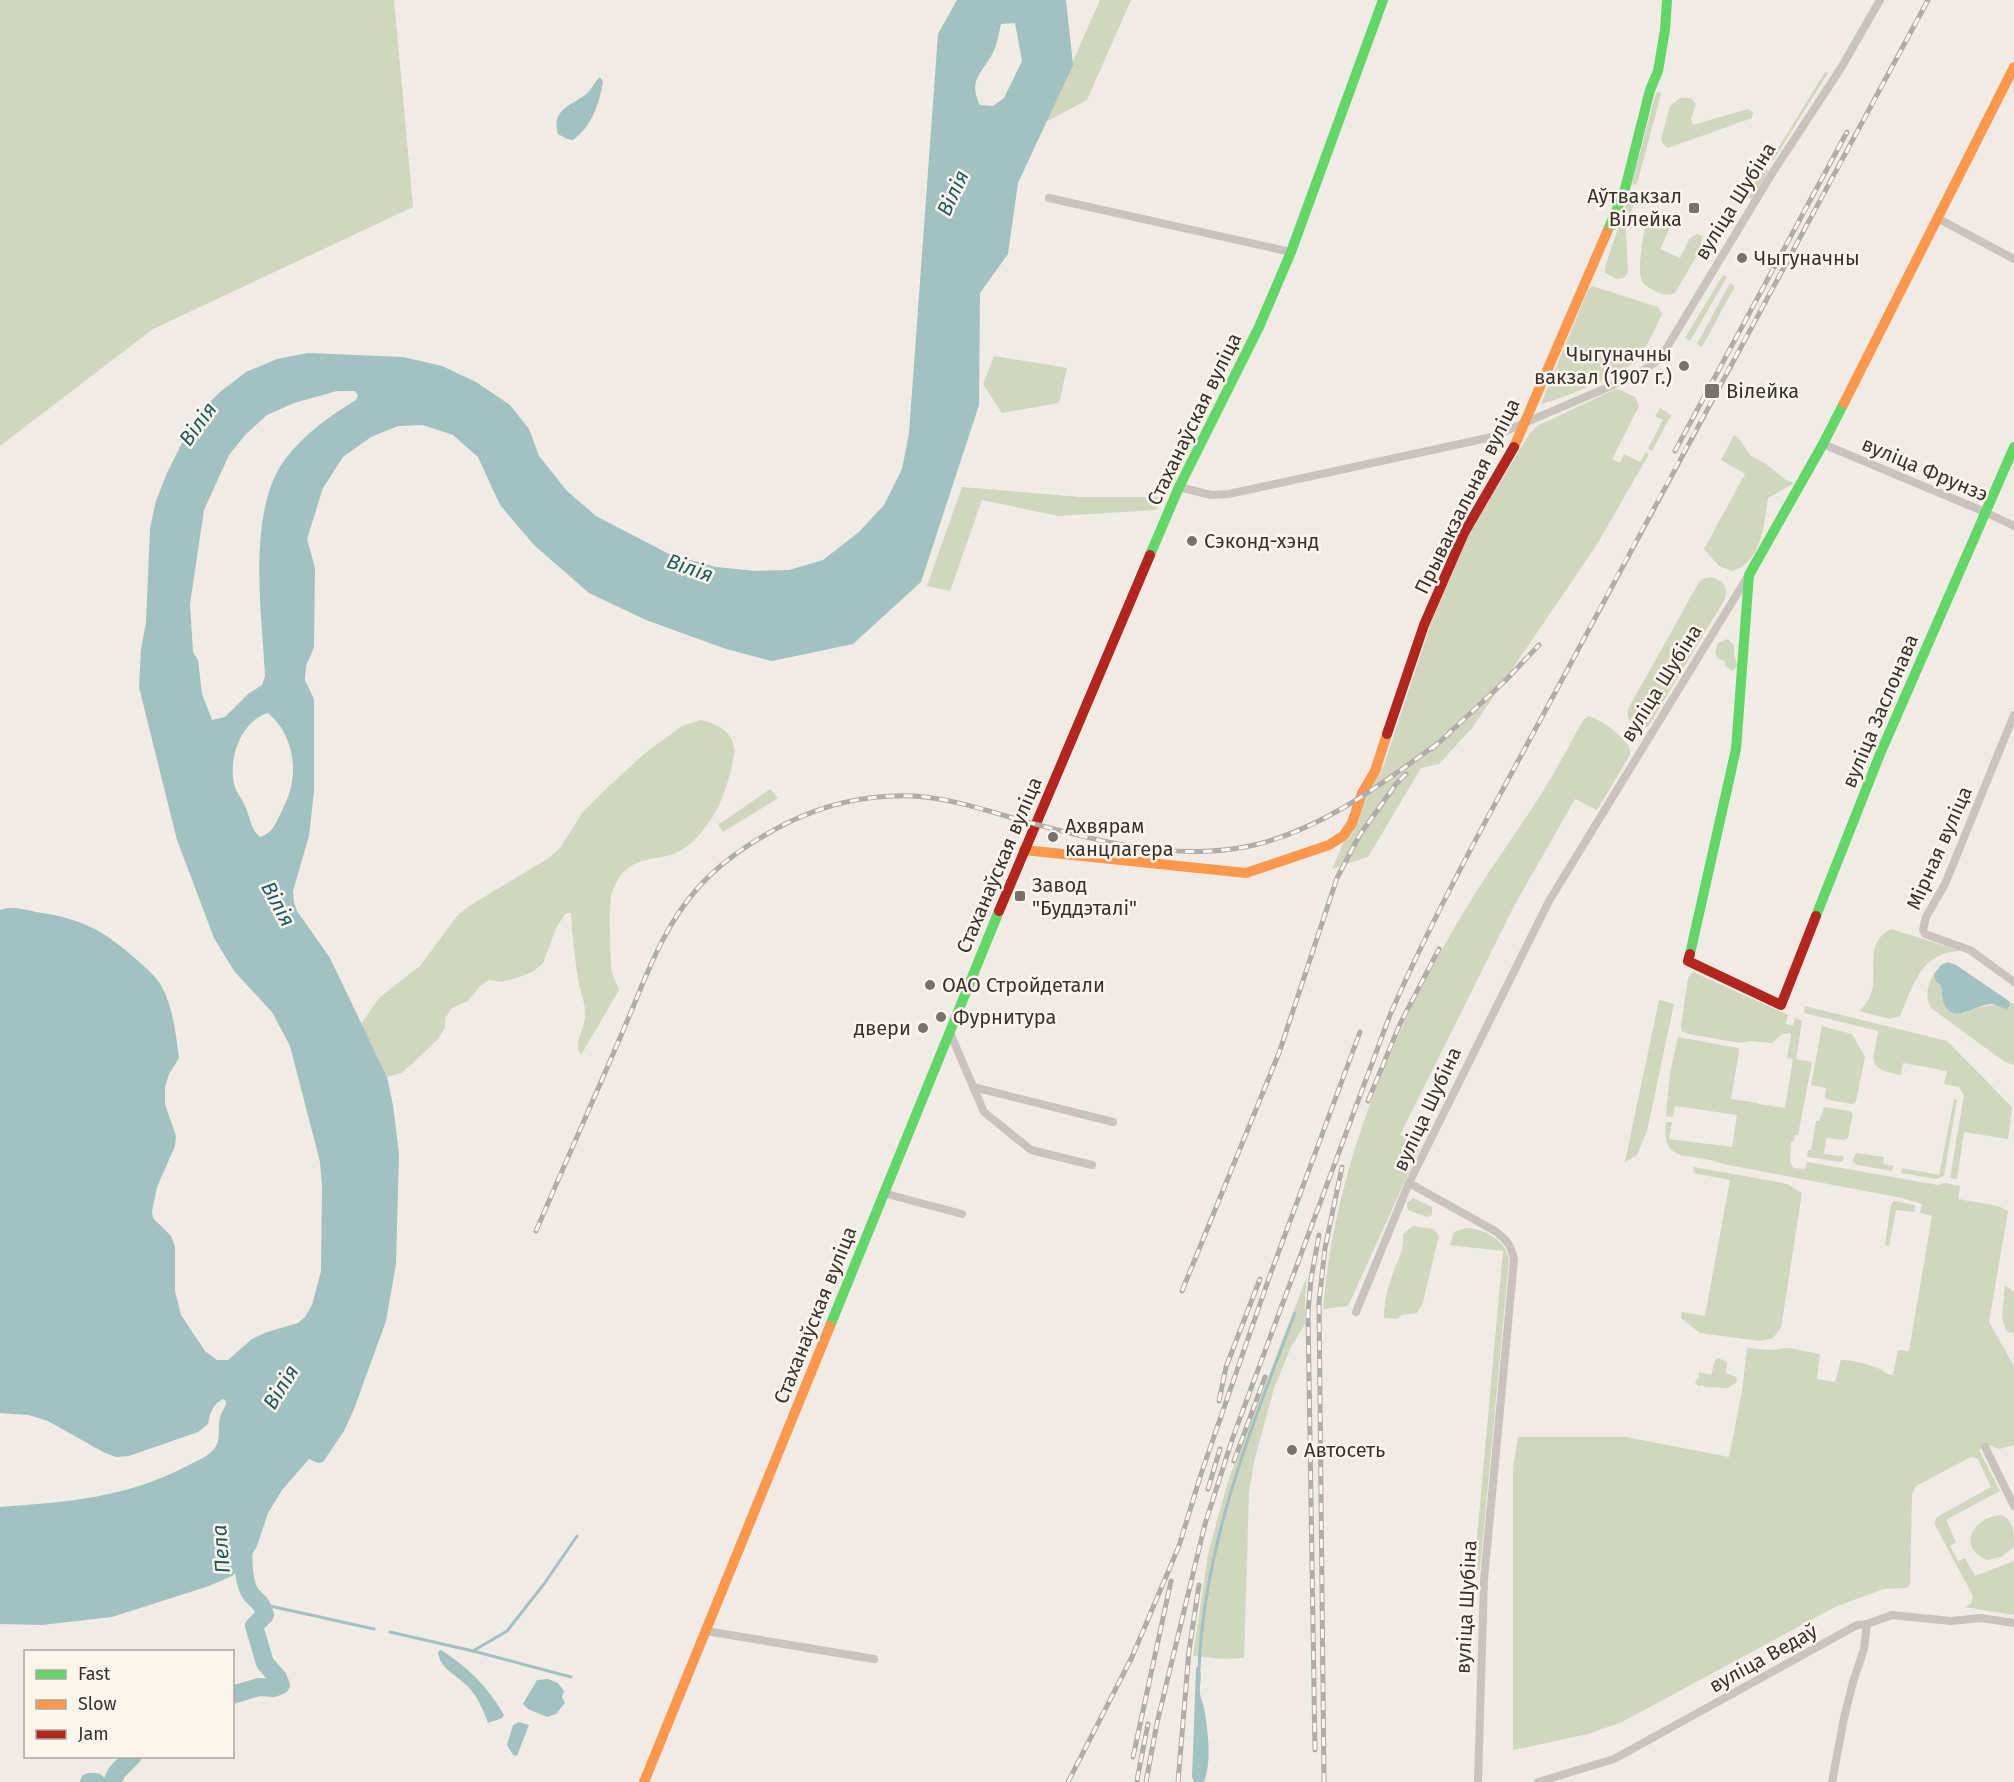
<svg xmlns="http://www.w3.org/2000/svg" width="2014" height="1782" font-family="'Fira Sans',sans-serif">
<rect width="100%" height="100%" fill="#f0ebe5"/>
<g fill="#d1d6bf">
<polygon points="0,0 394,0 413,207 153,329 0,446"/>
<polygon points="1100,0 1131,0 1087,100 1046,122"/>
<polygon points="1825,72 1828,73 1773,161 1772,158"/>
<polygon points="1658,92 1661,94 1637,184 1634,185 1632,182 1656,93"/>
<polygon points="1680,98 1691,98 1696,104 1691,119 1693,125 1748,109 1753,112 1752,118 1668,148 1663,144 1661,139 1670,106"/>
<polygon points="1763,164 1768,171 1752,199 1746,195"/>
<polygon points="1632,196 1635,199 1626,230 1628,272 1624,278 1617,279 1605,273 1605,267 1628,199"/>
<path d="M1661,214L1670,219L1672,223L1660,249L1680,258L1690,238L1697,234L1702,236L1700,250L1675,293C1669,296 1664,295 1657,292C1652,289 1645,287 1642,281C1636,268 1645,230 1647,215Z"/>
<polygon points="1723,275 1727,277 1690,341 1685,338"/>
<polygon points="1730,283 1735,286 1702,347 1697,344"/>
<path d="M1592,286L1658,307L1662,314C1654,330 1647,349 1634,362C1622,374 1559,400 1541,404L1588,290Z"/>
<polygon points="994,356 1067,368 1059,403 1002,413 983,384"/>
<polygon points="1618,389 1635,397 1639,406 1612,459 1620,463 1624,454 1640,462 1646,452 1649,454 1596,546 1472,728 1439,764 1421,768 1368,857 1332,869 1368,787 1384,765 1431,623 1469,534 1530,433 1539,425 1609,392"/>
<polygon points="1660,408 1671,415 1652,451 1648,448 1663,420 1655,416"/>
<path d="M1734,435L1740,440L1750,455L1766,464L1786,480L1794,483L1768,498C1764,523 1762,563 1732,571L1719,566L1704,549L1745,474L1721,460Z"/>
<polygon points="962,487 1079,497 1163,497 1156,510 1058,516 982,500 950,591 927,586"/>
<path d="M1711,577C1723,580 1728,586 1725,599L1648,727C1634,729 1626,723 1628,709L1698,584L1702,579Z"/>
<polygon points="1728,639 1734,645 1734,656 1738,665 1733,671 1725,666 1725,661 1717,658 1715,651 1718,643"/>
<path d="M1589,716C1608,724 1616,731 1629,746L1630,755L1597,810L1575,799L1514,906L1400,1135L1421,1146L1348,1306L1329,1308L1323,1310C1334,1167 1395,1023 1470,902C1491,867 1516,834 1538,799C1554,774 1569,747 1583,720Z"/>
<path d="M701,720C715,724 731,729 734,747C736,761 722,804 713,816C707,826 696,840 686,847C663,865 633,850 616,883C614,887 612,892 611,896C609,903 610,966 612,973C614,979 617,984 619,990L581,1055C572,1041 585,1031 585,1016C586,1003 580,991 578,979C575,958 572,935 571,913H566L557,926L543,963L534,971L517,978L502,982L489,980L480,986L468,1001L452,1008L445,1018V1028L438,1039L412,1064L401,1073L387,1077L361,1024L380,997L420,966L457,916L469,906L549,858L560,848L583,812L607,788L644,754L682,726Z"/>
<polygon points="770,789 778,798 723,832 718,825"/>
<path d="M1891,929L1961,951C1920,952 1914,985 1900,1016L1890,1019L1859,1011C1890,985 1856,947 1891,929Z"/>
<path d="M1693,972L1788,1015L1786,1024L1793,1026L1795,1018L1802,1021L1796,1059L1812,1062L1798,1135H1795L1794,1141L1791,1142L1790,1163L1794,1168L1805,1169L1807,1162L1938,1185L1946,1183L1960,1186L1958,1199L1998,1206L2008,1211L1989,1322L2014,1366V1445L1999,1449L1989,1445L1979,1450L2000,1491L1946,1520L1956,1542L1950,1546L1958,1561L1965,1558L1975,1576L2014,1561V1615L1964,1607L1971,1604L1973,1596L1934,1523L1937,1517L1991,1487L1978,1459L1971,1457L1916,1486L1912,1494L1910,1584L1907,1588L1883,1589L1835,1607L1622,1722L1588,1734L1513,1750V1468L1518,1437H1626L1729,1457L1742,1391L1747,1348L1770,1350L1788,1348L1820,1354L1817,1379L1835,1382L1841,1360C1854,1360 1868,1364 1880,1369C1885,1372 1887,1375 1893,1375L1898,1350L1909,1351L1932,1216L1920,1213L1922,1204L1902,1198L1723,1164C1694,1151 1660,1167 1666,1122H1672L1669,1139L1732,1147L1737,1115L1675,1106L1673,1117L1666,1116L1670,1073L1678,1037L1738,1048L1739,1052L1731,1099L1758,1103V1104L1785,1108L1793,1059L1787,1058L1791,1036L1790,1033L1782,1034L1772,1043L1750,1041L1741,1043L1688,1034L1682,1031L1681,1026L1688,978Z"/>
<path d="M1934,974L1936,982L1941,985L1944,1005L1963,1014C1979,1006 1991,1004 2010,1006L2009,1001L2014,1005V1065L2005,1062L1931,1008C1924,997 1928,985 1934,974Z"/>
<polygon points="1659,1000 1674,1004 1647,1131 1637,1155 1625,1162"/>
<path d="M1805,1006L1947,1041L2012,1107L2008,1139L1964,1132L1957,1179L1950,1178L1964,1095L1959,1087L1944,1084L1947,1071L1903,1063L1901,1075C1864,1068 1874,1062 1878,1031L1804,1013Z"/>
<polygon points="1822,1026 1852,1034 1865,1057 1856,1101 1853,1104 1829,1100 1825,1098 1826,1088 1811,1085"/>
<polygon points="1954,1099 1957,1100 1944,1176 1936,1179 1901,1173 1902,1168 1939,1175"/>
<polygon points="1824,1107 1850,1111 1853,1114 1848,1138 1844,1140 1826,1138 1824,1154 1840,1156 1842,1155 1844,1158 1842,1162 1807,1157 1808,1150 1811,1150 1816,1121 1819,1121"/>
<polygon points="1856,1153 1884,1157 1883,1164 1893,1166 1892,1171 1857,1165 1852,1161"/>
<polygon points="1694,1167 1778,1182 1787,1184 1802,1193 1781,1328 1773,1338 1760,1341 1700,1333 1681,1318 1682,1312 1705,1316 1730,1180 1693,1173"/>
<polygon points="1413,1198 1432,1207 1432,1215 1427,1217 1408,1210 1407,1203"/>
<polygon points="1894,1201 1915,1205 1914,1212 1896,1210 1889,1246 1885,1245 1891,1205"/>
<path d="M1413,1226L1433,1229L1439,1235L1423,1302L1417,1313L1402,1315L1397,1319L1384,1318C1384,1304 1387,1289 1392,1276C1397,1261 1405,1250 1403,1234Z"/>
<path d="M1466,1228C1485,1229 1506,1240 1509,1260L1480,1570L1475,1569L1476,1558L1463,1557L1464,1550L1476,1549L1503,1251L1450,1245L1454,1232Z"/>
<polygon points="1307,1276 1305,1297 1305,1324 1291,1347 1274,1388 1254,1462 1249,1492 1244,1658 1222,1659 1193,1656 1208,1554 1228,1481"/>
<polygon points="2005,1285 2014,1292 2014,1332 2010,1333 2006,1330 2002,1317"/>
<polygon points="1718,1358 1727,1362 1726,1373 1736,1377 1737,1382 1728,1388 1706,1387 1702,1385 1698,1386 1695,1382 1699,1377 1699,1372 1711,1375 1715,1360"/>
<path d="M2001,1515C2014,1520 2014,1533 2014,1547L2001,1557L1987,1560C1956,1547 1973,1517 2001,1515Z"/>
</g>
<g fill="#a1c2c1" fill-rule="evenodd">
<path d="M957,0H1066L1073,65L1018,183L1008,254L980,293L979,405L921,582L853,644L772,661L726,649L646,620L589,593L534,545L500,505L478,457L453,435L423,425L398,426L371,437L343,457L323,488L307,539L315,568L314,647L306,666L305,680L314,699V791L309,836L293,891L294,903L297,911L330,958L387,1077L393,1105L399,1154L396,1264L386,1321L354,1409L344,1431L323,1462L318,1463L309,1459L282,1490L268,1513L257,1546L247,1563L232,1576L209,1586L112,1617L42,1625L0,1624V1507C68,1502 125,1498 187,1466C196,1461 208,1457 214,1449C222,1439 217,1428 220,1418C221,1411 226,1408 226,1401L223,1399C213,1404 210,1413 208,1424L198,1432L129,1456L116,1457L103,1452L48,1421L29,1415L0,1413V910C12,906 23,909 36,912C82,919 102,929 137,960C146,968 156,976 162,987C173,1008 176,1034 179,1058L169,1074L165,1087V1104L176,1136L175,1146L157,1187L152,1211L153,1218L171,1236L175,1247V1291L181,1315L205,1351L217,1360H228L252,1339L267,1332L298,1323L305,1317L312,1305L321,1271L322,1187L320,1162L290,1046L272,1012L234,971L214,938L177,840L139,687L141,649L146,623L150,528L156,501L167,473L190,427L203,409L220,392L246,372L277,359L308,353L403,357L442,366L476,382L510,405L529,429L539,456L567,491L596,516L669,554L716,567L756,571L789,570L823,560L859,532L884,505L902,469L909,433L938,34ZM1015,23L1022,61L1004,98L993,106L980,105C966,78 986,71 995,48C998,40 999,32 1001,24ZM337,391H355L358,395L356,400C330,416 305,433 286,458C246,510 262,613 265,676L262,685L248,694L225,717L212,720L202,694L198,660L193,652L190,604L204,510L229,455L246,434L267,415L294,403ZM268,713C290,731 298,763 290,791C288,798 284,806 281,813C275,824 273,833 260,837C250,829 250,815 244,804C242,798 237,794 235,787C227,761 240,721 268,713Z"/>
<path d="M600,77L603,82C599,104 592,126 573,140L567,139L558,134C551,110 570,106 585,95C592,90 594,82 600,77Z"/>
<path d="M1948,962L1956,965L2009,1001L2010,1006L2006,1009C2002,1008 1996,1005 1992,1004C1977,1003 1955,1026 1944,1004C1942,999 1942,990 1941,985L1936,982L1934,974L1941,965Z"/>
<path d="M441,1650C468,1667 488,1687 504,1715L502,1718L488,1723C483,1709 476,1693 464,1683C453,1673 440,1668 438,1652Z"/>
<path d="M1199,1666C1203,1675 1199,1685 1200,1694C1201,1699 1203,1703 1204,1708C1208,1730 1212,1761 1204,1782H1194L1192,1777L1196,1668Z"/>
<polygon points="548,1679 558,1683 564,1691 562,1697 565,1703 556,1714 547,1717 528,1709 523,1704 537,1680"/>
<polygon points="519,1722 529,1725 517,1756 513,1755 507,1745 513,1725"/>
</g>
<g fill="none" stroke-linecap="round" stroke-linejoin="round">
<g stroke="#a1c2c1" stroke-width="3">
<polyline points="262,1604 263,1604"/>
<polyline points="270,1606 374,1629"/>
<polyline points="390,1632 473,1651 571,1677"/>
<polyline points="473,1651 507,1631 544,1584 577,1536"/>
<path d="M1199,1669C1204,1544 1251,1428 1295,1313"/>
</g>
<g stroke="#a1c2c1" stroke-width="18">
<path d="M232,1695L259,1687L274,1688L281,1685L278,1678L265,1663L254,1626L265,1615C261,1599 255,1602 249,1591C242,1576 244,1559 243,1542"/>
<polyline points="89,1782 96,1782"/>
<polyline points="112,1782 117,1772 133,1756"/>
</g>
<g stroke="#c9c3be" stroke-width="8">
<polyline points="1049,198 1291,252"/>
<polyline points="1937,218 2014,259"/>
<polyline points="1823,444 1985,512 2014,526"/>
<polyline points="1179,487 1211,495 1229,494 1492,437 1634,376 1656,362 1663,354 1771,175 1841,68 1880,0"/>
<polyline points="2014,715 1945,884 1926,917 1923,930 1925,934 1970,950 2014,982"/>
<polyline points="950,1033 984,1112 1031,1150 1092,1165"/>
<polyline points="973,1087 1113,1122"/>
<path d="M1409,1183L1495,1231C1506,1239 1512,1246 1514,1260L1484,1580L1478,1782"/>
<polyline points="883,1193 962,1214"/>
<polyline points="1356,1312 1409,1183 1549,901 1748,576"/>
<polyline points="1985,1447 2014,1506"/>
<polyline points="706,1631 874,1659"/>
<polyline points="1538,1782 1614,1759 1857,1625 1867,1624 1892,1615 1951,1621 1981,1618 2014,1623"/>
<polyline points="1832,1782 1844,1718 1853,1682 1864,1649 1867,1624"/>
</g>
<g stroke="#63d668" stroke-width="10">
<polyline points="1607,232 1624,193 1650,90 1658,71 1665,30 1667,0"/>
<polyline points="1150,555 1179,487 1259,327 1291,252 1383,0"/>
<polyline points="1816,916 1880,754 2014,447"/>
<polyline points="1690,954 1736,749 1749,575 1823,444 1844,403"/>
<polyline points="830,1326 999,911"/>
</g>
<g stroke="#ff974d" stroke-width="10">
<polyline points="1844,403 2014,67"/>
<polyline points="1514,447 1607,232"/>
<polyline points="1024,850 1246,873 1329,845 1343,836 1352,823 1362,793 1375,771 1387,734"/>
<polyline points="644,1782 830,1326"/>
</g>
<g stroke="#b3261e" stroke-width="10">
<polyline points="1387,734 1424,625 1464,533 1514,447"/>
<polyline points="999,911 1150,555"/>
<polyline points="1690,954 1688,961 1781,1005 1816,916"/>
</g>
<defs>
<g id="rail">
<polyline points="1675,451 1847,132"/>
<polyline points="1432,749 1505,681 1539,645"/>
<polyline points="1368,1101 1400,1024 1439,949"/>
<path d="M536,1231C566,1161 598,1090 628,1019C647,974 664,926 697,889C722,860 754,840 787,823C826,804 870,794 914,796C945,798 976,807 1006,816C1083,837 1164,862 1245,847C1317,833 1379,786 1437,744"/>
<polyline points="1182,1291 1279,1053 1337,878 1359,836 1396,784 1406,774"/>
<polyline points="1219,1401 1226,1367 1260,1279"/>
<polyline points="1234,1461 1265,1377"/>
<polyline points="1208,1489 1220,1449"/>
<polyline points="1315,1750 1308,1313 1311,1279 1319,1235"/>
<polyline points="1133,1757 1171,1581"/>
<polyline points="1137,1780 1148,1724"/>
<polyline points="1068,1782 1132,1657 1179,1546 1201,1474 1269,1278 1360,1032"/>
<path d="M1146,1782L1157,1723L1205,1524L1233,1437L1390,1015C1443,893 1510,778 1572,661C1689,440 1810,221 1928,0"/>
<polyline points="1178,1782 1189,1651 1199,1585"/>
<polyline points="1324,1782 1319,1302 1325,1248 1342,1167"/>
</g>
</defs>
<use href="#rail" stroke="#b1aca8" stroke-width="5"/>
<use href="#rail" stroke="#fbf5ee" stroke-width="3" stroke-dasharray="9" stroke-linecap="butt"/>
</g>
<g fill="#7a716c" stroke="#fbf5ee" stroke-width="2">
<rect x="1688" y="202" width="12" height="12" rx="3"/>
<circle cx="1742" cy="258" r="6"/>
<circle cx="1684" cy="366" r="6"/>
<rect x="1704" y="383" width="16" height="16" rx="3"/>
<circle cx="1192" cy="541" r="6"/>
<circle cx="1053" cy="837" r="6"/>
<rect x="1014" y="890" width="12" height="12" rx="3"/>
<circle cx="930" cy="985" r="6"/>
<circle cx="941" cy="1017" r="6"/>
<circle cx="923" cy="1028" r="6"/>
<circle cx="1292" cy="1450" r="6"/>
</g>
<g text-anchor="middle" stroke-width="5" stroke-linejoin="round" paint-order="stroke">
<g font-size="20" fill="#3b302b" stroke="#fbf5ee" text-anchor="start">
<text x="1682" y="203" text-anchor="end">Аўтвакзал<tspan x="1682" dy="23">Вілейка</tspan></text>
<text x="1754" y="265">Чыгуначны</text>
<text x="1672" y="361" text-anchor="end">Чыгуначны<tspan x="1672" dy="23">вакзал (1907 г.)</tspan></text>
<text x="1726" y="398">Вілейка</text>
<text x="1204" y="548">Сэконд-хэнд</text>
<text x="1065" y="833">Ахвярам<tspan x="1065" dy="23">канцлагера</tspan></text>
<text x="1032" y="892">Завод<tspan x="1032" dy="23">"Буддэталі"</tspan></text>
<text x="942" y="992">ОАО Стройдетали</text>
<text x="953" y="1024">Фурнитура</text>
<text x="911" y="1035" text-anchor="end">двери</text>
<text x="1304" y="1457">Автосеть</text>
</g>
<g font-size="20" fill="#3b302b" stroke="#fbf5ee">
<text transform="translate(1735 201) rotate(-58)" y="7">вуліца Шубіна</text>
<text transform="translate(1194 419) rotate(-64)" y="7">Стаханаўская вуліца</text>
<text transform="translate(1925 469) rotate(23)" y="7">вуліца Фрунзэ</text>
<text transform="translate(1467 496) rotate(-64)" y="7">Прывакзальная вуліца</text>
<text transform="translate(1661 683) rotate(-58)" y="7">вуліца Шубіна</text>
<text transform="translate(1880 711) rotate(-67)" y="7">вуліца Заслонава</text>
<text transform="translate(1939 848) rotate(-66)" y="7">Мірная вуліца</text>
<text transform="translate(999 865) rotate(-67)" y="7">Стаханаўская вуліца</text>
<text transform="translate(1427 1109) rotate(-65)" y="7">вуліца Шубіна</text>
<text transform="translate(815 1315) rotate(-68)" y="7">Стаханаўская вуліца</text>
<text transform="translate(1466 1607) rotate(-87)" y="7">вуліца Шубіна</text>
<text transform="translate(1763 1658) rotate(-29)" y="7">вуліца Ведаў</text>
</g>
<g font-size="21" font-style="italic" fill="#1f5a5e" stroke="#fbf5ee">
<text transform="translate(953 193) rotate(-65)" y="7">Вілія</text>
<text transform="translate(198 424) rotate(-54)" y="7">Вілія</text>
<text transform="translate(690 568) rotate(19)" y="7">Вілія</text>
<text transform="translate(278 904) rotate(62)" y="7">Вілія</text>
<text transform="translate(281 1387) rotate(-58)" y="7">Вілія</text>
<text transform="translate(221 1549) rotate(-95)" y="7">Пела</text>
</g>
</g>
<rect x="24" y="1650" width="210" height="108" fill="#fbf5ee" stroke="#aea6a0" stroke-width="1.5"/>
<rect x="36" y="1670" width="30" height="9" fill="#63d668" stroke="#aea6a0" stroke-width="1.5"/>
<text x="78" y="1680" font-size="18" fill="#3b302b">Fast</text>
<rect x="36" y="1700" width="30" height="9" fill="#ff974d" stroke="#aea6a0" stroke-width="1.5"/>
<text x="78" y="1710" font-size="18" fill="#3b302b">Slow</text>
<rect x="36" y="1730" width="30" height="9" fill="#b3261e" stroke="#aea6a0" stroke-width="1.5"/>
<text x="78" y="1740" font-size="18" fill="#3b302b">Jam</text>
</svg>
